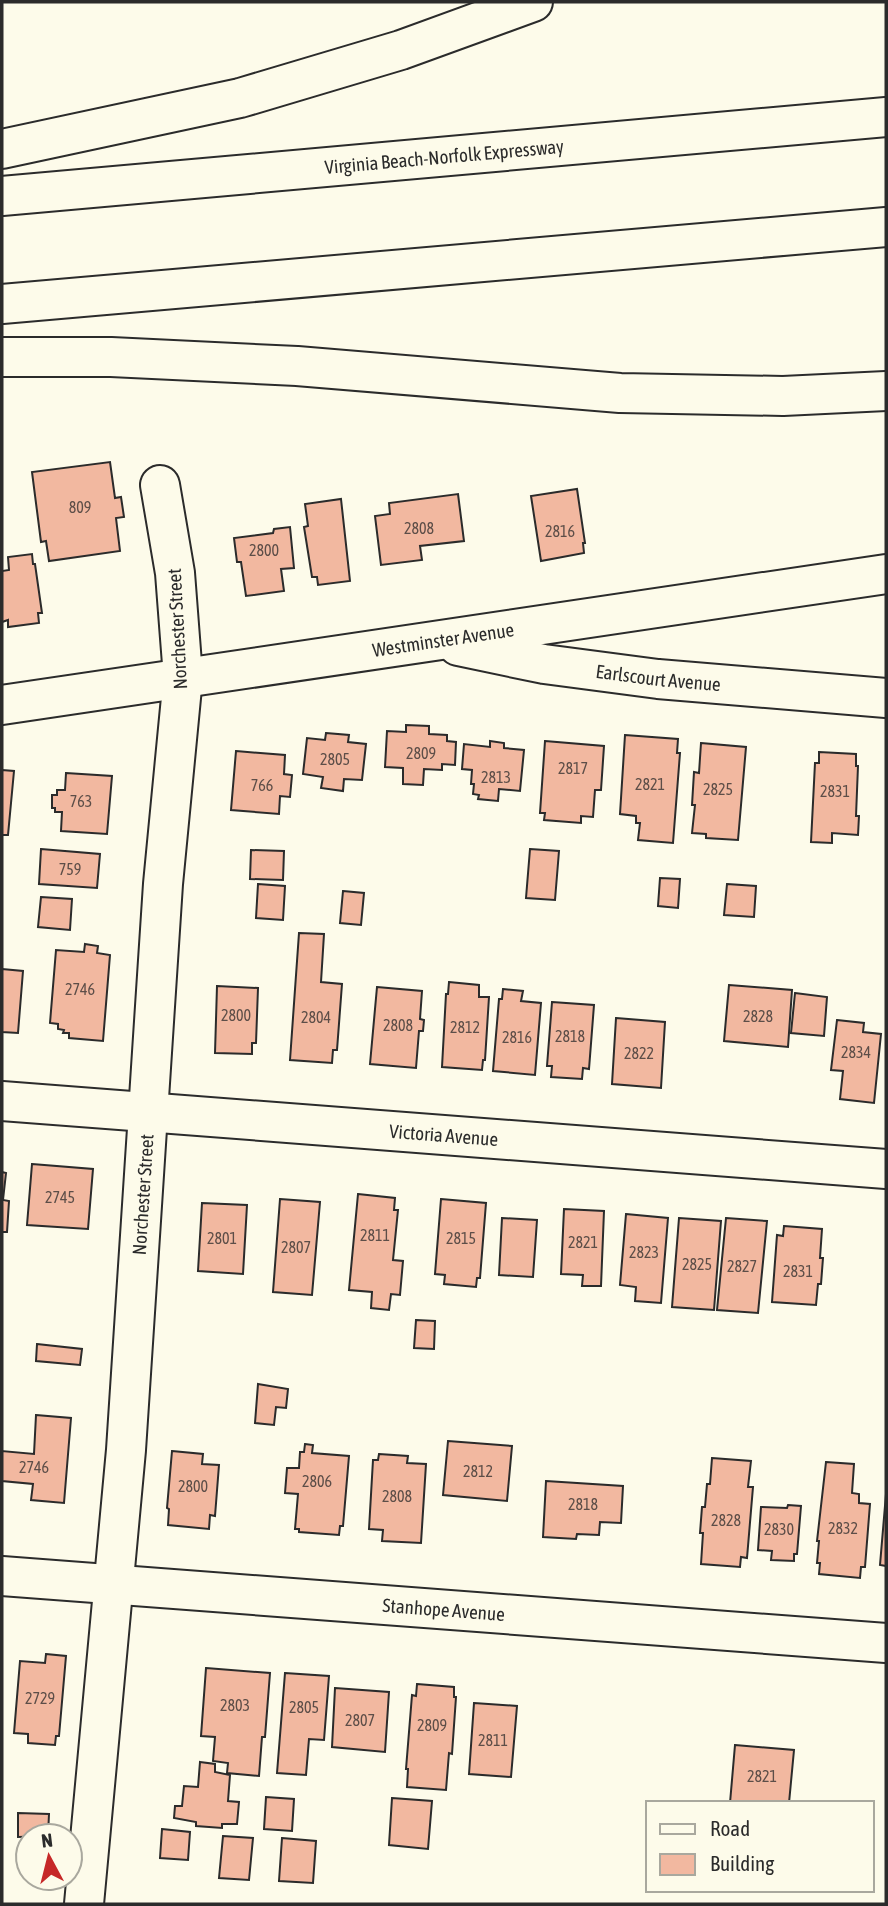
<svg xmlns="http://www.w3.org/2000/svg" width="888" height="1906" font-family="'Asap Condensed',sans-serif">
<rect width="100%" height="100%" fill="#fdfbea"/>
<g fill="#f2b8a0" stroke="#2b2b2b" stroke-width="2">
<polygon points="110,462 115,498 121,497 124,517 116,518 120,551 49,561 46,541 41,542 32,472"/>
<polygon points="577,489 585,543 583,543 584,553 541,561 531,496"/>
<polygon points="458,494 464,541 420,546 422,560 381,565 375,516 390,514 389,503"/>
<polygon points="341,499 350,581 318,585 317,577 312,577 304,527 308,526 305,504"/>
<polygon points="290,527 294,568 281,569 284,591 246,596 241,562 237,562 234,538 273,533 274,529"/>
<polygon points="32,554 33,564 35,564 42,613 38,613 39,623 8,627 8,620 2,622 2,571 9,570 8,557"/>
<polygon points="406,725 429,726 429,734 447,735 447,741 456,742 455,765 442,764 442,770 424,769 423,785 403,784 403,768 385,767 387,731 406,732"/>
<polygon points="326,733 349,735 348,742 366,744 362,780 344,779 343,791 321,788 323,777 303,774 307,738 325,740"/>
<polygon points="625,735 678,739 677,753 680,753 673,843 638,840 640,823 636,823 636,816 620,814"/>
<polygon points="490,741 504,743 504,748 524,750 520,791 499,789 498,801 478,799 479,795 473,794 474,784 471,784 472,770 462,769 464,744 490,747"/>
<polygon points="545,741 604,746 601,790 595,790 593,817 581,816 581,823 544,820 545,813 540,813"/>
<polygon points="701,743 746,747 738,840 706,838 706,834 692,833 695,805 692,805 694,772 699,773"/>
<polygon points="236,751 285,755 284,774 292,775 290,797 280,796 279,814 231,810"/>
<polygon points="819,752 856,754 856,766 858,766 856,816 859,816 858,835 832,833 832,843 811,842 815,763 819,763"/>
<polygon points="2,770 14,771 8,835 2,835"/>
<polygon points="66,773 112,776 107,834 61,831 62,812 55,812 55,808 52,808 52,795 57,795 57,790 65,790"/>
<polygon points="41,849 100,854 97,888 39,884"/>
<polygon points="530,849 559,851 555,900 526,898"/>
<polygon points="251,850 284,851 283,880 250,879"/>
<polygon points="660,878 680,879 678,908 658,906"/>
<polygon points="258,884 285,886 283,920 256,918"/>
<polygon points="727,884 756,886 754,917 724,915"/>
<polygon points="343,891 364,893 361,925 340,923"/>
<polygon points="41,897 72,899 70,930 38,927"/>
<polygon points="299,933 324,934 321,982 342,984 337,1050 333,1050 332,1063 290,1060"/>
<polygon points="85,944 98,946 97,953 110,955 103,1041 69,1038 69,1033 63,1033 64,1030 58,1029 58,1024 50,1023 56,950 84,952"/>
<polygon points="2,969 23,971 18,1033 2,1032"/>
<polygon points="449,982 479,985 479,997 489,997 485,1060 483,1060 482,1070 442,1067 446,994 448,994"/>
<polygon points="729,985 792,990 788,1047 724,1041"/>
<polygon points="217,986 258,988 256,1043 252,1043 252,1054 215,1053"/>
<polygon points="377,987 422,991 420,1019 424,1020 423,1031 419,1031 416,1068 370,1064"/>
<polygon points="503,989 523,991 521,1001 541,1003 535,1075 493,1071 499,999 502,999"/>
<polygon points="795,993 827,997 824,1036 791,1033"/>
<polygon points="552,1002 594,1005 589,1069 583,1068 582,1079 551,1077 552,1066 547,1066"/>
<polygon points="616,1018 665,1022 661,1088 612,1084"/>
<polygon points="837,1020 864,1023 863,1032 881,1034 874,1103 840,1099 843,1071 831,1070"/>
<polygon points="32,1164 93,1169 88,1229 27,1225"/>
<polygon points="2,1172 6,1173 3,1200 9,1201 7,1232 2,1232"/>
<polygon points="358,1194 395,1198 394,1210 398,1210 393,1260 403,1261 400,1295 391,1294 389,1310 371,1308 372,1292 349,1290"/>
<polygon points="280,1199 320,1202 312,1295 273,1292"/>
<polygon points="441,1199 486,1203 480,1278 477,1278 476,1287 444,1284 445,1275 435,1274"/>
<polygon points="202,1203 247,1205 243,1274 198,1271"/>
<polygon points="564,1209 604,1211 601,1286 582,1286 583,1275 561,1274"/>
<polygon points="626,1214 668,1218 661,1303 635,1301 636,1287 620,1285"/>
<polygon points="502,1218 537,1220 533,1277 499,1275"/>
<polygon points="679,1218 721,1221 714,1310 672,1307"/>
<polygon points="726,1218 767,1221 758,1313 717,1310"/>
<polygon points="784,1226 822,1229 820,1258 823,1258 821,1284 818,1284 816,1305 772,1302 777,1235 783,1236"/>
<polygon points="416,1320 435,1321 434,1349 414,1348"/>
<polygon points="37,1344 82,1349 80,1365 36,1361"/>
<polygon points="258,1384 288,1389 286,1408 276,1407 274,1425 255,1423"/>
<polygon points="36,1415 71,1418 64,1503 31,1500 33,1484 2,1481 2,1451 34,1454"/>
<polygon points="448,1441 512,1446 507,1501 443,1495"/>
<polygon points="305,1444 313,1445 312,1453 349,1456 343,1526 340,1526 339,1535 299,1532 299,1529 295,1529 298,1494 285,1493 287,1468 299,1468 300,1452 304,1452"/>
<polygon points="172,1451 203,1454 202,1464 219,1465 215,1516 210,1515 209,1529 168,1525 169,1509 167,1508"/>
<polygon points="379,1454 408,1456 407,1463 426,1464 421,1543 382,1541 383,1530 369,1529 373,1460 378,1460"/>
<polygon points="712,1458 751,1461 748,1487 753,1487 747,1558 741,1557 740,1567 701,1564 703,1533 700,1533 702,1507 705,1507 707,1484 710,1484"/>
<polygon points="826,1462 854,1464 852,1493 859,1494 859,1503 870,1504 865,1567 861,1567 860,1578 819,1574 820,1563 817,1563 819,1541 817,1541"/>
<polygon points="546,1481 623,1486 621,1523 600,1522 599,1535 577,1534 576,1539 543,1537"/>
<polygon points="886,1494 886,1566 880,1565"/>
<polygon points="788,1505 801,1506 797,1554 794,1554 794,1561 771,1560 772,1551 758,1550 761,1507 787,1508"/>
<polygon points="46,1654 66,1656 59,1736 56,1736 55,1745 28,1743 28,1734 14,1733 20,1661 45,1663"/>
<polygon points="206,1668 270,1673 265,1737 262,1737 259,1776 227,1773 228,1763 213,1761 215,1737 201,1736"/>
<polygon points="285,1673 329,1676 324,1740 309,1739 306,1775 277,1773"/>
<polygon points="417,1684 454,1687 454,1697 456,1697 452,1754 449,1753 446,1790 407,1787 408,1769 406,1769 412,1695 416,1696"/>
<polygon points="335,1688 389,1692 385,1752 332,1747"/>
<polygon points="474,1703 517,1706 511,1777 469,1774"/>
<polygon points="735,1745 794,1750 789,1803 730,1803"/>
<polygon points="200,1762 215,1764 215,1772 230,1775 228,1801 239,1802 237,1824 222,1824 222,1828 196,1826 196,1822 174,1818 175,1806 182,1806 184,1786 198,1787"/>
<polygon points="266,1797 294,1799 292,1831 264,1829"/>
<polygon points="392,1798 432,1801 428,1849 389,1845"/>
<polygon points="18,1813 49,1814 48,1836 18,1837"/>
<polygon points="162,1829 190,1832 188,1860 160,1858"/>
<polygon points="223,1836 253,1838 249,1880 219,1878"/>
<polygon points="282,1838 316,1841 313,1883 279,1881"/>
</g>
<g fill="none" stroke-linecap="round" stroke-linejoin="round">
<defs>
<g id="minor">
<path id="s1" d="M458,646L544,664L658,679L886,698"/>
<path id="s2" d="M2,705L886,574"/>
<path id="s3" d="M2,1101L886,1169"/>
<path id="s4" d="M2,1576L886,1643"/>
<path id="s5" d="M84,1904L126,1450L163,884L183,677L175,573L160,485"/>
</g>
<g id="highway">
<polyline points="2,149 240,98 401,50 533,2"/>
<path id="s6" d="M2,196L886,117"/>
<polyline points="2,304 886,227"/>
<polyline points="2,357 111,357 297,366 620,393 783,396 886,391"/>
</g>
</defs>
<use href="#minor" stroke="#2b2b2b" stroke-width="42"/>
<use href="#highway" stroke="#2b2b2b" stroke-width="42"/>
<use href="#minor" stroke="#fdfbea" stroke-width="38"/>
<use href="#highway" stroke="#fdfbea" stroke-width="38"/>
</g>
<g text-anchor="middle" stroke-width="5" stroke-linejoin="round" paint-order="stroke">
<g font-size="16" fill="#5d4e48">
<text x="80" y="513">809</text>
<text x="419" y="534">2808</text>
<text x="560" y="537">2816</text>
<text x="264" y="556">2800</text>
<text x="421" y="759">2809</text>
<text x="335" y="765">2805</text>
<text x="573" y="774">2817</text>
<text x="496" y="783">2813</text>
<text x="650" y="790">2821</text>
<text x="262" y="791">766</text>
<text x="718" y="795">2825</text>
<text x="835" y="797">2831</text>
<text x="81" y="807">763</text>
<text x="70" y="875">759</text>
<text x="80" y="995">2746</text>
<text x="236" y="1021">2800</text>
<text x="758" y="1022">2828</text>
<text x="316" y="1023">2804</text>
<text x="398" y="1031">2808</text>
<text x="465" y="1033">2812</text>
<text x="570" y="1042">2818</text>
<text x="517" y="1043">2816</text>
<text x="856" y="1058">2834</text>
<text x="639" y="1059">2822</text>
<text x="60" y="1203">2745</text>
<text x="375" y="1241">2811</text>
<text x="222" y="1244">2801</text>
<text x="461" y="1244">2815</text>
<text x="583" y="1248">2821</text>
<text x="296" y="1253">2807</text>
<text x="644" y="1258">2823</text>
<text x="697" y="1270">2825</text>
<text x="742" y="1272">2827</text>
<text x="798" y="1277">2831</text>
<text x="34" y="1473">2746</text>
<text x="478" y="1477">2812</text>
<text x="317" y="1487">2806</text>
<text x="193" y="1492">2800</text>
<text x="397" y="1502">2808</text>
<text x="583" y="1510">2818</text>
<text x="726" y="1526">2828</text>
<text x="843" y="1534">2832</text>
<text x="779" y="1535">2830</text>
<text x="40" y="1704">2729</text>
<text x="235" y="1711">2803</text>
<text x="304" y="1713">2805</text>
<text x="360" y="1726">2807</text>
<text x="432" y="1731">2809</text>
<text x="493" y="1746">2811</text>
<text x="762" y="1782">2821</text>
</g>
<g font-size="19" fill="#2b2b2b" stroke="#fdfbea">
<text dy="7" stroke="none"><textPath href="#s6" startOffset="444">Virginia Beach-Norfolk Expressway</textPath></text>
<text transform="translate(177 629) rotate(-93)" y="7">Norchester Street</text>
<text dy="7" stroke="none"><textPath href="#s2" startOffset="446">Westminster Avenue</textPath></text>
<text dy="7" stroke="none"><textPath href="#s1" startOffset="203">Earlscourt Avenue</textPath></text>
<text dy="7" stroke="none"><textPath href="#s3" startOffset="443">Victoria Avenue</textPath></text>
<text dy="7" stroke="none"><textPath href="#s5" startOffset="712">Norchester Street</textPath></text>
<text dy="7" stroke="none"><textPath href="#s4" startOffset="443">Stanhope Avenue</textPath></text>
</g>
</g>
<rect width="888" height="1906" fill="none" stroke="#2b2b2b" stroke-width="7"/>
<rect x="646" y="1801" width="228" height="91" fill="#fdfbea" stroke="#a9a89e" stroke-width="2"/>
<rect x="660" y="1824" width="35" height="10" fill="#fdfbea" stroke="#a9a89e" stroke-width="2"/>
<text x="710" y="1836" font-size="21" fill="#2b2b2b">Road</text>
<rect x="660" y="1854" width="35" height="21" fill="#f2b8a0" stroke="#a9a89e" stroke-width="2"/>
<text x="710" y="1871" font-size="21" fill="#2b2b2b">Building</text>
<g transform="translate(49 1857) rotate(353)"><circle r="33" fill="#fdfbea" stroke="#a9a89e" stroke-width="2"/>
<path d="M0-5L12 26L0 18L-12 26Z" fill="#c62828"/>
<text y="-10" font-size="19" font-weight="bold" text-anchor="middle" fill="#2b2b2b">N</text>
</g>
</svg>
